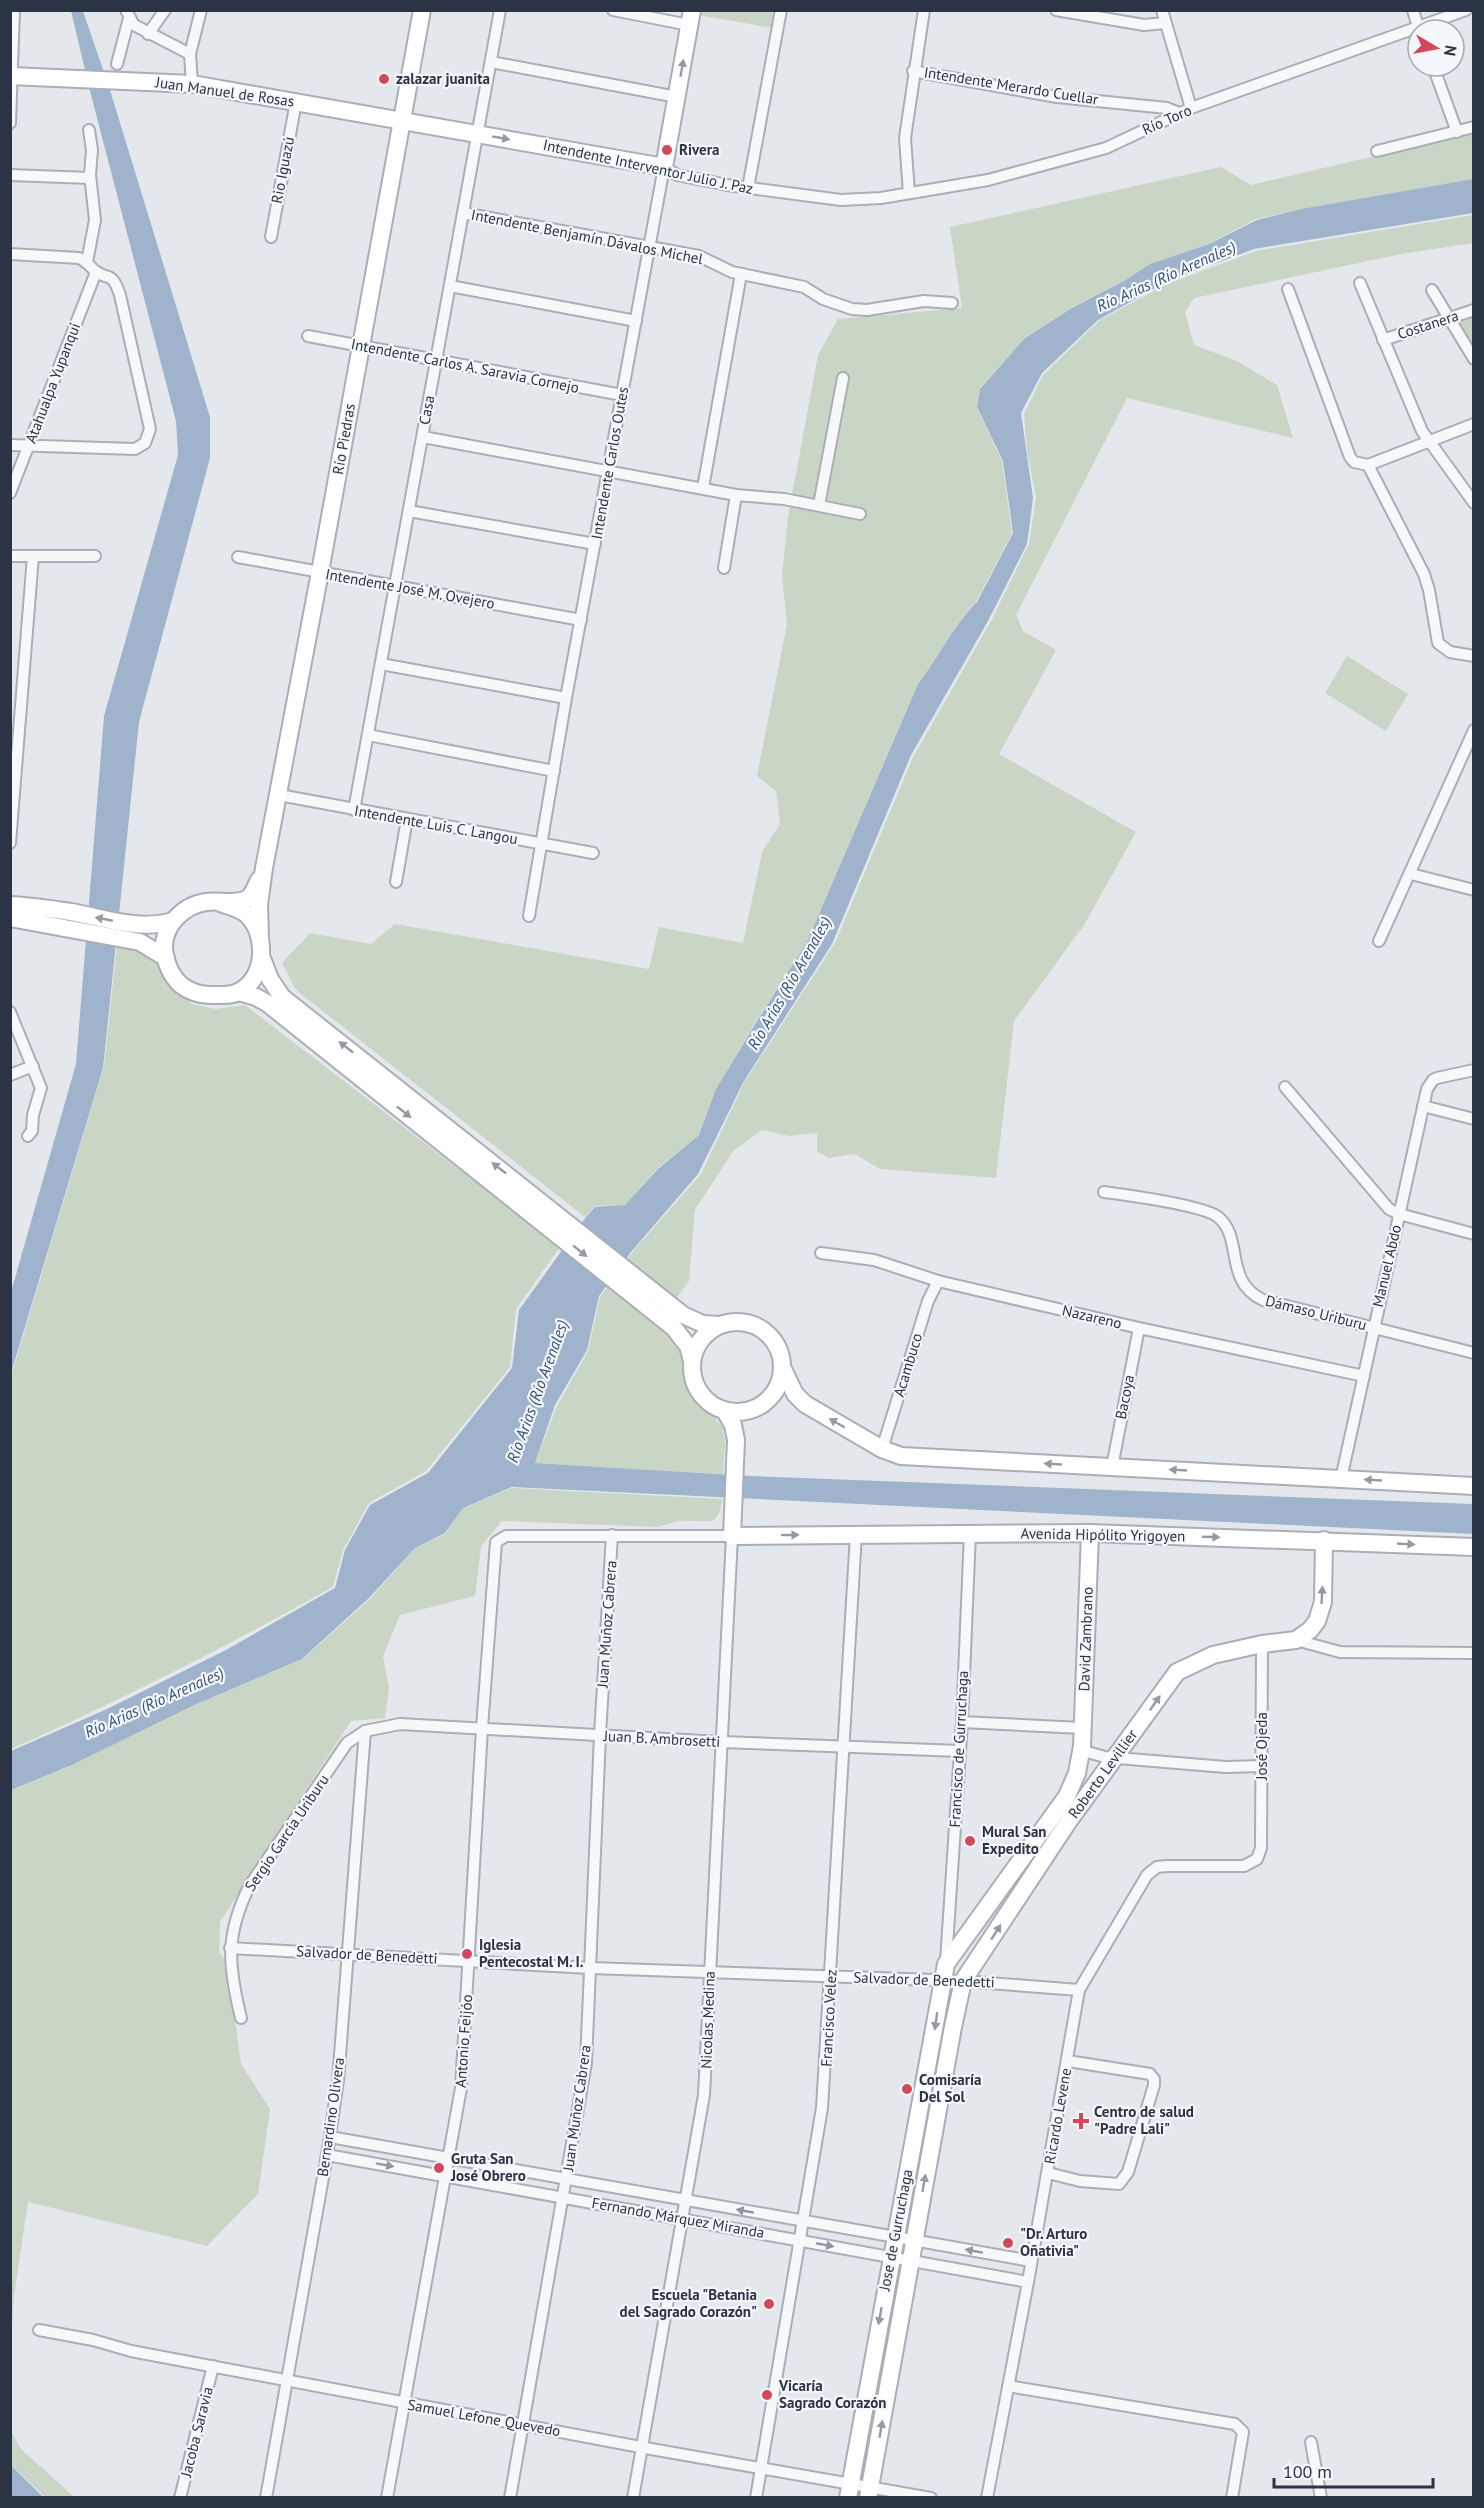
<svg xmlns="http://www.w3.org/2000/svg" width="1484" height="2508" font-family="'PT Sans',sans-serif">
<rect width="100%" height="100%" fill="#e4e7ec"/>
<g fill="#c9d6c5">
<polygon points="699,11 776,11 773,28 698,15"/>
<path d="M1473,133V179L1301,209L1256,219L1208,244L1150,264L1124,281L1069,309L1024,339L980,388L977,408L1002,461L1012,533L976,602C956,620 937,661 918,684L807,942L756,1021L716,1089L699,1135L658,1168L625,1205L595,1206L585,1217L296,990L282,963L310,933L371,944L395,924L649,969L659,927L743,943L762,852L780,824L776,791L757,776L787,624L782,575L788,517L818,355L838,319L962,308L950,227L1221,167L1251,185Z"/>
<polygon points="1473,215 1473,243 1401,254 1194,298 1185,312 1194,345 1237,361 1277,385 1293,438 1127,398 1016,615 1023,631 1056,650 999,754 1136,832 1084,925 1014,1021 996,1178 880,1169 855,1154 829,1158 817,1152 817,1133 789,1136 762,1130 733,1151 695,1210 689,1281 657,1325 676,1342 682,1351 687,1390 722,1426 725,1441 723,1474 535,1463 557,1406 588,1351 600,1297 634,1250 701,1174 745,1081 835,943 913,757 991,621 1029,544 1036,498 1027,450 1024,414 1043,375 1100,320 1169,283 1256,251"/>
<polygon points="1473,314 1473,348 1457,320"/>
<polygon points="1347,656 1408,694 1386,731 1325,693"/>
<path d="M117,945L134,947L155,962L169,986L192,1004L216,1009L245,1005L560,1247L516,1309L510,1367L426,1471L369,1503L343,1550L333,1587C227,1646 121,1700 11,1749V1376L104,1066Z"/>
<path d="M512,1488L722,1499C719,1531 705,1519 681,1521C674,1522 665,1525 658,1527L502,1521L481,1546L475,1596L400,1615L383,1656L389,1688L385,1718L351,1721L220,1922L219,1953L227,1961L241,2064L270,2109L258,2194L207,2246L28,2202L14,2296L11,2340V1790L74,1764L192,1706L303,1659L370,1599L415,1548L445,1534L463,1508Z"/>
<polygon points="11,2431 20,2448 74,2497 45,2497 11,2464"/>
</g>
<g fill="#9fb4cc">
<polygon points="71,11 83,11 110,90 210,417 210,458 139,722 103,1068 11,1373 11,1292 76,1064 104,716 178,455 176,421 90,91"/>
<path d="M1473,179V213L1254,249L1166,282L1098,320L1042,373L1021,413L1033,498L1027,544L988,621L911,755L832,944L744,1081L698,1174L631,1252L599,1296L587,1350L555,1405L535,1463L751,1476L1473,1504V1534L512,1487L463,1508L445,1533L415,1548L369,1598L302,1659L192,1706L74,1764L11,1790V1751L105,1710L226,1650L335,1588L345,1550L370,1505L428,1473L512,1368L519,1310L586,1217L595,1207L625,1205L658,1169L699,1135L716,1089L757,1021L807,942L918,684C937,660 956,621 977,602L1013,533L1003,461L977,407L980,389L1024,339L1070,309L1124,281L1150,264L1209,244L1257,220L1301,209Z"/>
<polygon points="11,2465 43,2497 11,2497"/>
</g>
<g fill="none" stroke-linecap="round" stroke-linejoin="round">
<defs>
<g id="street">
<polyline points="126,10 134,25 190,54"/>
<polyline points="613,10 689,25"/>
<polyline points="1056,10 1144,25 1165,23"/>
<polyline points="1162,10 1191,108"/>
<polyline points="1413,10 1419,30"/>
<polyline points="148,34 165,10"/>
<polyline points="491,62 677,97"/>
<polyline points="117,64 129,18"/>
<polyline points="1433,66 1457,132"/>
<polyline points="913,71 1057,97 1167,108 1179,113"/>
<polyline points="192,84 190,54 201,10"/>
<polyline points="10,123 14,10"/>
<polyline points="1377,151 1474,127"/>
<polyline points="10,175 90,178"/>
<polyline points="748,188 781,10"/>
<polyline points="909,193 905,138 924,10"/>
<polyline points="463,213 699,256 732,272 804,287 823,299 852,309 867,310 924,301 952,303"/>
<polyline points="271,237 296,102"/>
<path d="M10,254L79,258C86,261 89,265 94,270C107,282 111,268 120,295L150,429L145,443L135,449L10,445"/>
<polyline points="87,262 95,220 90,175 92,150 89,130"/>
<polyline points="1360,283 1422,431 1474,503"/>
<polyline points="450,286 636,321"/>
<polyline points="1288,289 1350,457 1354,462 1368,465 1424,574 1429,590 1438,643 1450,652 1474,656"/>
<polyline points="1432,290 1474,359"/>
<polyline points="308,336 622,395"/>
<polyline points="1383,340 1474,310"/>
<polyline points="423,437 736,495 784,499 860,514"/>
<polyline points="1368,465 1474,424"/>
<polyline points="703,488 741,274"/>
<polyline points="10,493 96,272"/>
<polyline points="819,505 843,378"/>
<polyline points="409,511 595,544"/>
<polyline points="10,556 95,556"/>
<polyline points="238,557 581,620"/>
<polyline points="724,568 736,495"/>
<polyline points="381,664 566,698"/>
<polyline points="368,735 554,771"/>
<polyline points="279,795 593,853"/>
<polyline points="354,810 500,10"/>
<polyline points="10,843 33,556"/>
<polyline points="1411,874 1474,890"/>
<polyline points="396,882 407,819"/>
<polyline points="529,916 566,698 664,167 677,175 727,185 841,200 881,198 988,180 1106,148 1191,108 1466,10"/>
<polyline points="1379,941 1474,730"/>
<polyline points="10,1012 41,1088 33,1115 32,1131 28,1136"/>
<polyline points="10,1075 33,1066"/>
<polyline points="1285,1087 1389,1209 1399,1214 1474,1234"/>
<polyline points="1423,1106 1474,1119"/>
<path d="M1104,1192C1126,1195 1203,1205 1218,1217C1244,1238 1223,1281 1263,1300L1474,1353"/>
<polyline points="821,1253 874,1260 938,1281 1139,1328 1364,1376"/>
<polyline points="882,1449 928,1301 938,1281"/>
<polyline points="1112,1467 1139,1328"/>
<polyline points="1341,1479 1427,1089 1433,1080 1437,1078 1474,1070"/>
<polyline points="1296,1640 1340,1652 1474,1653"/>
<polyline points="962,1722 1082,1728"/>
<polyline points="1082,1746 1087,1752 1105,1757 1226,1767 1262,1766"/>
<polyline points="230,1948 590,1968 963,1981 1079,1990"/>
<polyline points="946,1961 962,1722 970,1533"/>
<path d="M241,2018C228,1965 225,1934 250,1885L347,1743L365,1731L400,1724L721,1742L960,1751"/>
<polyline points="330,2137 1031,2261"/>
<polyline points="327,2155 1028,2282"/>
<polyline points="1048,2173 1080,2181 1119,2184 1128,2172 1154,2085 1154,2079 1150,2074 1068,2061"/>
<polyline points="39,2330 93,2340 131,2351 651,2449 931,2498"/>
<polyline points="1008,2386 1235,2424 1243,2432 1232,2498"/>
<polyline points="1311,2442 1321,2498"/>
<polyline points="180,2498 213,2366"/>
<polyline points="266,2498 327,2155 338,2081 365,1731"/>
<polyline points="387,2498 461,2088 482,1728 496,1542 506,1536 732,1536 704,2095 633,2498"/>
<polyline points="510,2498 586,2063 600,1735 612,1535"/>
<polyline points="756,2498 822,2108 856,1534"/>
<polyline points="987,2498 1028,2282 1079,1990 1147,1875 1157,1867 1167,1866 1244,1866 1257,1859 1261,1848 1262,1644"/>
</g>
<g id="secondary">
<polyline points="10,76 192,84 664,167 692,10"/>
<path d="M220,903C229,906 238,908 245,913C268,932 267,979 238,992C231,996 220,995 211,995C201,995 190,992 181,985C171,976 165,962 164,949C163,925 184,905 206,902C219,900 235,905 247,899C253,895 256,886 259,880"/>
<path d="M10,905C31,906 51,909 71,912C105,918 139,931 173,921"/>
<polyline points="10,918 140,942 166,958"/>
<polyline points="260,937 259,905 264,868 320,572 422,10"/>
<polyline points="261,956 270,979 282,997 683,1315 703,1324 719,1325"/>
<polyline points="239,992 256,997 267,1003 674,1328 688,1346 692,1361"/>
<circle cx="737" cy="1367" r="45"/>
<polyline points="783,1369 795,1394 805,1404 882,1449 901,1456 1474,1486"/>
<polyline points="725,1411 733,1425 736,1440 732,1536 1090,1533 1474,1547"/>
<polyline points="848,2498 946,1964 1067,1796 1077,1773 1082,1746 1090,1533"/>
<polyline points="868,2498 953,2027 963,1981 1068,1822 1177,1672 1213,1655 1262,1644 1296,1640 1310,1630 1317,1621 1323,1602 1324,1540"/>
</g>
</defs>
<use href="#street" stroke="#a9aeb7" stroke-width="14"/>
<use href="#secondary" stroke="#a9aeb7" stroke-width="20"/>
<use href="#street" stroke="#f7f8fa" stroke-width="10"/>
<use href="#secondary" stroke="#fff" stroke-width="16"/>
</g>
<defs><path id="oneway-solid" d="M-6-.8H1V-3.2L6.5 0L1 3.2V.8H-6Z" transform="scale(1.5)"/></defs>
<g fill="#959aa2">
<use href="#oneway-solid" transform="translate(682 68) rotate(-80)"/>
<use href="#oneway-solid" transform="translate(501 138) rotate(10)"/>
<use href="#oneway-solid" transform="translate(104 919) rotate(-169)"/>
<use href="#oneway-solid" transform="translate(346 1047) rotate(-142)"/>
<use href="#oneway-solid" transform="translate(404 1112) rotate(38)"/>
<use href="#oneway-solid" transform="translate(499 1168) rotate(-142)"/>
<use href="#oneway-solid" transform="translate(580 1251) rotate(39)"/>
<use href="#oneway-solid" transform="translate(837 1423) rotate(-150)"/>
<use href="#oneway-solid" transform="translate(1053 1464) rotate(-177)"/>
<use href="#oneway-solid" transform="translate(1178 1470) rotate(-177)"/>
<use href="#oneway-solid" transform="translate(1373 1480) rotate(-177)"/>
<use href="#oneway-solid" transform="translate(790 1535) rotate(-1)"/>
<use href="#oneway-solid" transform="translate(1211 1537) rotate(2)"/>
<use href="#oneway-solid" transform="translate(1406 1544) rotate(3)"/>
<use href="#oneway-solid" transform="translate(1322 1595) rotate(-87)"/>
<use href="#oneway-solid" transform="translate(1155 1703) rotate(-55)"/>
<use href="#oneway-solid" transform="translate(996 1932) rotate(-57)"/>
<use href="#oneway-solid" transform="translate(936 2021) rotate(98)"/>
<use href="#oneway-solid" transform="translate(924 2183) rotate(-80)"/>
<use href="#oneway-solid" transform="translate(880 2316) rotate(100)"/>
<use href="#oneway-solid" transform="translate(881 2429) rotate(-80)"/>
</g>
<g fill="#9196a0">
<use href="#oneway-solid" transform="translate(385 2165) rotate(10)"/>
<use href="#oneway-solid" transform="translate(745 2211) rotate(-170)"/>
<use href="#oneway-solid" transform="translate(825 2245) rotate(11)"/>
<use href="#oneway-solid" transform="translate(974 2251) rotate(-170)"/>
</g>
<g fill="#d1495b" stroke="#f4f6f9" stroke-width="2">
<circle cx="384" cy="79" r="6"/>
<circle cx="667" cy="150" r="6"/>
<circle cx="970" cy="1841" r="6"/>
<circle cx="467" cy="1954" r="6"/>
<circle cx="907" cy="2089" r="6"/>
<path d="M1078 2112h6v6h6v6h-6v6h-6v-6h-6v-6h6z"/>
<circle cx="439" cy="2168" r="6"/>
<circle cx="1008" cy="2243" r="6"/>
<circle cx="769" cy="2304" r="6"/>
<circle cx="767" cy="2395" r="6"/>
</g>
<g text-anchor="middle" stroke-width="4.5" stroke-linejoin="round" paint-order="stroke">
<g font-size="15" font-weight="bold" fill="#2b3445" stroke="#f4f6f9" text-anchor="start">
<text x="396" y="84">zalazar juanita</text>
<text x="679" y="155">Rivera</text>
<text x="982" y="1837">Mural San<tspan x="982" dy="17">Expedito</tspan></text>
<text x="479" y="1950">Iglesia<tspan x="479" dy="17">Pentecostal M. I.</tspan></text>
<text x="919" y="2085">Comisaría<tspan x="919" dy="17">Del Sol</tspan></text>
<text x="1094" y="2117">Centro de salud<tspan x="1094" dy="17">"Padre Lali"</tspan></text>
<text x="451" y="2164">Gruta San<tspan x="451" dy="17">José Obrero</tspan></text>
<text x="1020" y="2239">"Dr. Arturo<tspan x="1020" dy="17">Oñativia"</tspan></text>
<text x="757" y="2300" text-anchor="end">Escuela "Betania<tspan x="757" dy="17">del Sagrado Corazón"</tspan></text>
<text x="779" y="2391">Vicaría<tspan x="779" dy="17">Sagrado Corazón</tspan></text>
</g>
<g font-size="15" fill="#2b3445" stroke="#f4f6f9">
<text transform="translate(1011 86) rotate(9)" y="5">Intendente Merardo Cuellar</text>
<text transform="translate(225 92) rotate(8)" y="5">Juan Manuel de Rosas</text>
<text transform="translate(1167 120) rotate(-24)" y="5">Río Toro</text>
<text transform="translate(648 167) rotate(12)" y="5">Intendente Interventor Julio J. Paz</text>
<text transform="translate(283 170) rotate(-79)" y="5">Rio Iguazú</text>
<text transform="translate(587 237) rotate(11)" y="5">Intendente Benjamín Dávalos Michel</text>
<text transform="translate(1428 325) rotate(-18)" y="5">Costanera</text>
<text transform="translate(465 366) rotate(11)" y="5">Intendente Carlos A. Saravia Cornejo</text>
<text transform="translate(53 383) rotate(-69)" y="5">Atahualpa Yupanqui</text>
<text transform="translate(427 410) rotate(-80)" y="5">Casa</text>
<text transform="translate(344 439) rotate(-80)" y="5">Río Piedras</text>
<text transform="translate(610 463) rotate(-80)" y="5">Intendente Carlos Outes</text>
<text transform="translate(410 589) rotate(10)" y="5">Intendente José M. Ovejero</text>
<text transform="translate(436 825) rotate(10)" y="5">Intendente Luis C. Langou</text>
<text transform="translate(1387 1266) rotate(-77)" y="5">Manuel Abdo</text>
<text transform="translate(1316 1313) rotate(14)" y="5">Dámaso Uriburu</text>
<text transform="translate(1092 1317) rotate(13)" y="5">Nazareno</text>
<text transform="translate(908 1365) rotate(-73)" y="5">Acambuco</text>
<text transform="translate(1125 1397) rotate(-79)" y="5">Bacoya</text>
<text transform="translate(1103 1535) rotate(1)" y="5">Avenida Hipólito Yrigoyen</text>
<text transform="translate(607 1624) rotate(-86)" y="5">Juan Muñoz Cabrera</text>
<text transform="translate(1086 1639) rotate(-88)" y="5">David Zambrano</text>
<text transform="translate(662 1739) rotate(3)" y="5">Juan B. Ambrosetti</text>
<text transform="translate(1262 1746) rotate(-90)" y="5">José Ojeda</text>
<text transform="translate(959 1749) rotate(-87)" y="5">Francisco de Gurruchaga</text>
<text transform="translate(1103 1774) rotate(-54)" y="5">Roberto Levillier</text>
<text transform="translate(287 1833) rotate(-56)" y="5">Sergio García Uriburu</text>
<text transform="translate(367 1955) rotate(3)" y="5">Salvador de Benedetti</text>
<text transform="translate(924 1980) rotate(2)" y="5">Salvador de Benedetti</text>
<text transform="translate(829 2018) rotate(-87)" y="5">Francisco Velez</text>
<text transform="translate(708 2020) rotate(-88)" y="5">Nicolas Medina</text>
<text transform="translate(464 2041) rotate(-86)" y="5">Antonio Feijóo</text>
<text transform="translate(577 2108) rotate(-82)" y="5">Juan Muñoz Cabrera</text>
<text transform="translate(1058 2116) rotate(-80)" y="5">Ricardo Levene</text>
<text transform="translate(331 2117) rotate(-82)" y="5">Bernardino Olivera</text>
<text transform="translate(678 2218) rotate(10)" y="5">Fernando Márquez Miranda</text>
<text transform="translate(896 2230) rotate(-79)" y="5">Jose de Gurruchaga</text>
<text transform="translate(484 2418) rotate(10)" y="5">Samuel Lefone Quevedo</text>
<text transform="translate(197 2432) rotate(-76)" y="5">Jacoba Saravia</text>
</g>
<g font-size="16" font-style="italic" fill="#34527a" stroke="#f4f6f9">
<text transform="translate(1166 276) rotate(-24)" y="6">Río Arias (Río Arenales)</text>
<text transform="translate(789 983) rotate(-60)" y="6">Río Arias (Río Arenales)</text>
<text transform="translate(537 1391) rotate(-70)" y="6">Río Arias (Río Arenales)</text>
<text transform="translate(154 1702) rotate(-24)" y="6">Río Arias (Río Arenales)</text>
</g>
</g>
<rect width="1484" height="2508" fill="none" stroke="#2b3445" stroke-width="24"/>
<g transform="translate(1436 48) rotate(100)"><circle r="28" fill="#f4f6f9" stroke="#a4a8b1" stroke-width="1.5"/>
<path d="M0-4.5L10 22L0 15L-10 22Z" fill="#d1495b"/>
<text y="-9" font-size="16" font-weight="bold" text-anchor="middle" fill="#2b3445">N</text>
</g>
<path d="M1274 2478v9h159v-9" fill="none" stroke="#2b3445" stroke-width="3"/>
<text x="1283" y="2478" font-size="18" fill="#2b3445" stroke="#f4f6f9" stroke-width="4.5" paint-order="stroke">100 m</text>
</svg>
